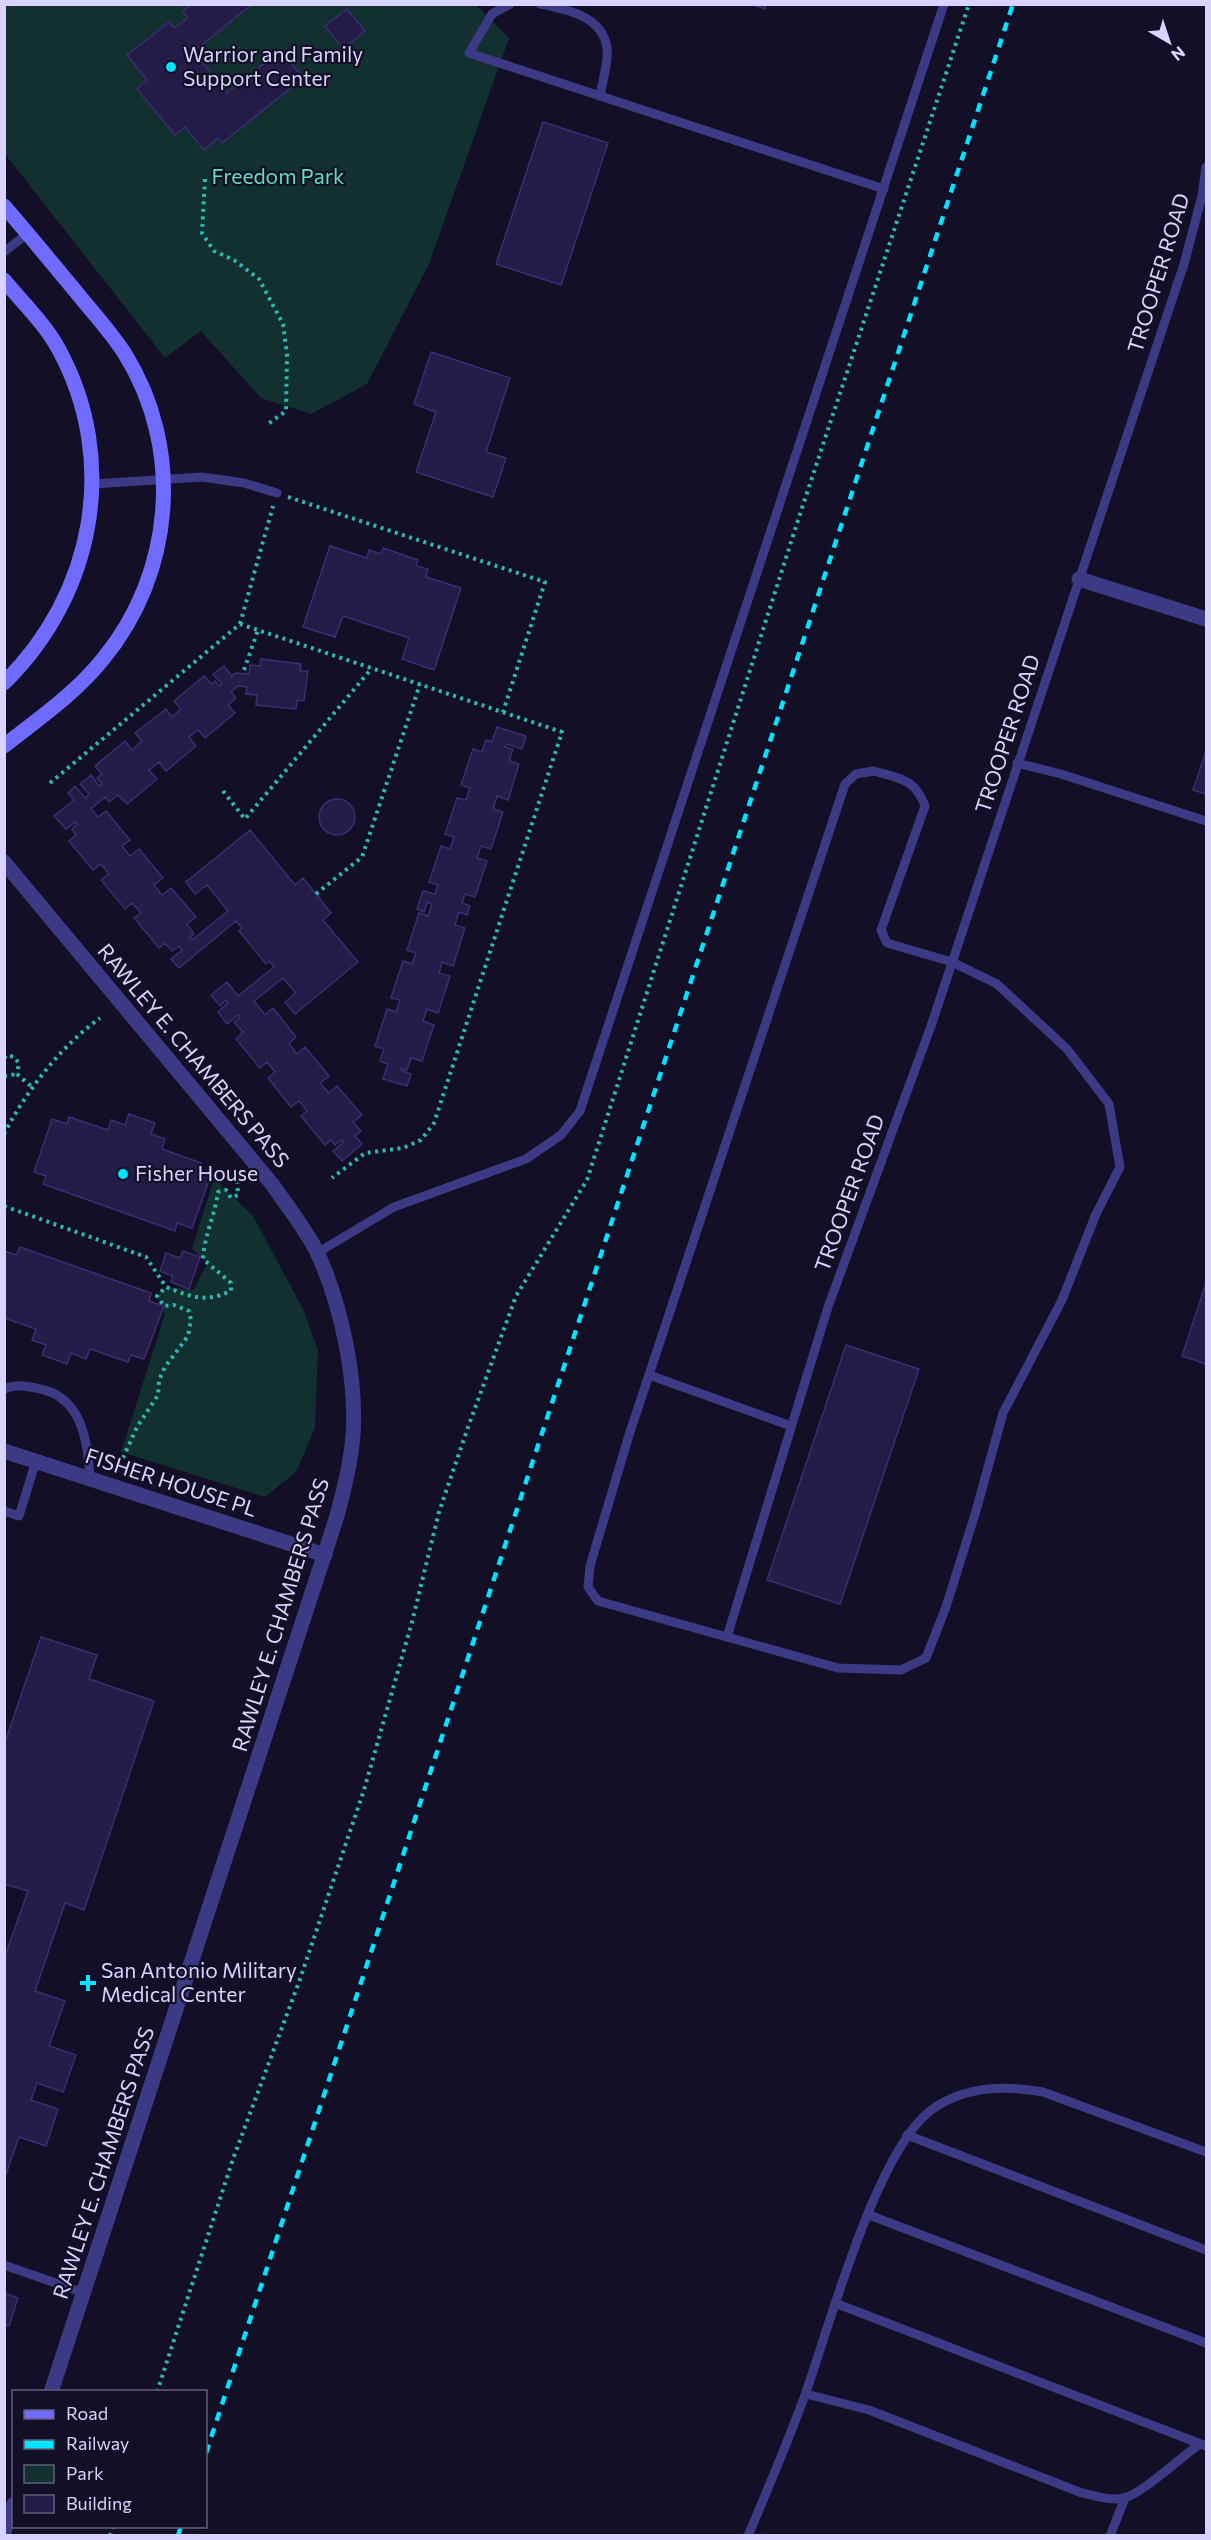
<svg xmlns="http://www.w3.org/2000/svg" width="1211" height="2540" font-family="Commissioner,sans-serif">
<rect width="100%" height="100%" fill="#130f26"/>
<g fill="#12302f">
<polygon points="4,5 476,5 509,38 429,264 367,384 311,414 261,398 201,331 165,358 5,154"/>
<polygon points="214,1178 253,1216 303,1309 318,1350 315,1428 296,1472 265,1497 121,1452 165,1314 157,1296 166,1287 194,1290 207,1263 192,1249"/>
</g>
<g fill="#241b47" stroke="#3b2d73" stroke-width="1.5">
<polygon points="191,4 252,4 193,52 227,93 281,50 303,78 222,143 218,138 204,150 185,127 175,135 137,89 147,80 127,55 169,22 174,28 188,18 183,11"/>
<polygon points="751,4 766,4 765,9"/>
<polygon points="347,9 365,31 343,49 325,26"/>
<polygon points="543,122 608,143 561,285 496,264"/>
<polygon points="431,352 510,378 486,452 506,458 493,497 416,472 436,412 414,404"/>
<polygon points="330,546 367,558 369,550 381,554 383,548 418,560 416,566 428,569 426,577 461,588 434,670 402,659 409,638 343,616 335,637 303,627"/>
<polygon points="261,659 301,664 300,671 308,671 304,701 297,700 296,709 256,705 257,695 246,694 247,687 238,686 231,692 236,698 228,705 235,713 205,738 198,730 189,737 196,746 166,771 159,762 149,770 157,779 127,804 118,795 109,802 105,797 91,809 98,817 106,811 130,840 122,846 130,856 139,849 163,878 154,885 162,895 171,888 196,917 187,924 194,934 189,938 192,940 228,911 207,885 195,894 186,882 250,830 295,885 303,878 331,913 323,920 358,962 295,1014 285,1002 296,993 283,978 254,1001 265,1015 273,1008 296,1037 289,1044 297,1054 305,1047 329,1076 320,1083 329,1093 337,1086 362,1115 353,1122 361,1131 355,1136 362,1144 342,1161 333,1151 344,1142 342,1140 335,1145 331,1140 325,1145 301,1116 307,1111 299,1101 291,1107 268,1078 275,1072 267,1062 260,1068 236,1039 243,1032 234,1022 240,1017 238,1015 227,1024 218,1012 228,1003 226,1000 220,1006 211,995 227,982 238,996 274,967 269,961 266,964 239,931 242,928 236,921 179,968 171,959 182,950 179,946 172,951 165,943 159,948 134,918 141,913 132,903 125,909 101,880 109,874 101,864 93,870 69,841 76,835 72,829 77,824 75,822 66,829 54,816 74,800 68,793 75,786 85,798 89,794 80,784 91,775 99,786 102,784 97,778 102,774 95,766 125,741 132,750 142,741 135,733 166,709 172,717 181,709 174,701 204,676 211,684 215,681 219,686 222,684 213,674 224,666 232,676 235,673 249,674 250,665 260,666"/>
<polygon points="497,727 526,736 522,749 507,744 505,747 513,749 509,761 519,764 508,800 497,796 493,809 503,812 491,849 481,846 477,858 487,861 475,897 465,894 462,903 470,906 467,915 459,912 455,925 465,928 453,966 442,962 439,973 450,976 438,1013 427,1009 423,1021 434,1025 422,1061 411,1058 407,1070 401,1068 400,1070 411,1074 407,1086 383,1079 388,1064 380,1061 384,1049 375,1046 387,1009 396,1012 400,1000 391,998 403,961 412,964 416,953 407,950 419,913 428,916 432,904 427,902 424,912 417,909 423,891 435,894 438,885 429,882 441,846 450,849 454,837 445,834 457,798 466,800 470,788 461,785 473,749 482,752 486,740 492,742"/>
<polygon points="1206,751 1206,794 1193,790"/>
<circle cx="337" cy="817" r="18"/>
<polygon points="129,1114 155,1123 151,1134 165,1139 162,1149 201,1163 198,1170 211,1175 192,1228 177,1223 175,1231 43,1184 46,1176 34,1172 52,1119 67,1124 69,1117 108,1130 111,1120 125,1125"/>
<polygon points="20,1247 151,1293 149,1301 164,1306 144,1359 131,1355 128,1362 90,1349 86,1359 71,1353 67,1364 42,1355 46,1345 32,1340 36,1329 4,1318 4,1251 17,1255"/>
<polygon points="183,1251 200,1257 189,1289 171,1282 173,1276 160,1271 166,1253 180,1258"/>
<polygon points="1206,1283 1206,1364 1182,1356"/>
<polygon points="846,1345 919,1369 840,1604 767,1580"/>
<polygon points="41,1637 97,1655 89,1679 154,1701 84,1910 65,1903 35,1991 65,2001 49,2046 76,2055 63,2092 37,2083 31,2100 58,2109 46,2146 19,2137 4,2180 4,1959 28,1891 4,1884 4,1745"/>
<polygon points="4,2293 18,2298 9,2326 4,2325"/>
</g>
<g fill="none" stroke-linecap="round" stroke-linejoin="round">
<g stroke="#2fb8b0" stroke-width="4" stroke-dasharray="3 4.5" stroke-linecap="butt">
<polyline points="205,179 202,233 214,251 234,260 259,279 283,324 287,354 286,411 268,424"/>
<polyline points="288,497 545,582 503,712"/>
<polyline points="240,624 273,506"/>
<polyline points="244,670 258,630"/>
<polyline points="50,783 240,624 562,732 434,1123 421,1140 403,1148 365,1153 332,1178"/>
<polyline points="223,791 245,819 372,668"/>
<polyline points="316,894 362,857 420,684"/>
<polyline points="4,1058 7,1055 14,1057 19,1063 17,1074"/>
<polyline points="17,1074 32,1087"/>
<polyline points="4,1076 17,1074"/>
<path d="M4,1134C27,1090 60,1047 100,1018"/>
<polyline points="4,1206 146,1257 166,1287"/>
<path d="M123,1458L137,1427L158,1395L159,1380L165,1367L188,1336L191,1320L189,1311L174,1305L164,1306L157,1296L166,1287C192,1297 205,1303 231,1291V1283L203,1259C204,1236 215,1215 218,1192L226,1190L231,1198L238,1195L237,1178"/>
<polyline points="157,2392 233,2159 299,1982 364,1790 412,1622 439,1512 467,1430 516,1296 587,1180 800,514 969,4"/>
<polyline points="110,2536 113,2526"/>
</g>
<g stroke="#3d3a85" stroke-width="9">
<polyline points="510,4 492,14 469,53 884,189"/>
<path d="M540,4C566,9 603,16 607,48C609,62 602,82 600,96"/>
<polyline points="4,252 28,233"/>
<polyline points="93,484 202,477 244,483 277,493"/>
<polyline points="1017,763 1061,774 1206,821"/>
<path d="M874,771C901,779 915,779 925,806L881,930L887,943L952,962L997,984L1067,1049L1109,1104L1120,1167L1096,1214L1062,1300L1003,1413L976,1511L946,1607L926,1658L901,1670L838,1668L598,1601L588,1587L590,1566L629,1435L845,784L856,774Z"/>
<polyline points="317,1253 394,1207 526,1159 561,1135 580,1111 944,4"/>
<polyline points="649,1375 791,1426"/>
<path d="M4,1389C16,1384 24,1386 36,1388C82,1395 88,1441 90,1479"/>
<polyline points="4,1511 19,1516 36,1461"/>
<polyline points="727,1637 828,1307 931,1026 1184,264 1202,196 1206,167"/>
<polyline points="907,2135 1206,2250"/>
<polyline points="869,2215 1206,2343"/>
<polyline points="4,2265 84,2293"/>
<polyline points="835,2303 1206,2446"/>
<path d="M806,2394L869,2410L1082,2493C1096,2496 1110,2501 1124,2498C1142,2494 1182,2456 1200,2444"/>
<path d="M748,2536C768,2488 789,2440 806,2392C830,2324 876,2153 930,2111C963,2086 1004,2085 1043,2092L1206,2152"/>
<polyline points="1110,2536 1125,2498"/>
</g>
<g stroke="#3d3a85" stroke-width="15">
<polyline points="1079,579 1206,619"/>
<path d="M4,862L272,1184C287,1206 305,1228 317,1252C341,1304 357,1378 353,1435C351,1462 344,1489 337,1516L51,2392"/>
<polyline points="4,1451 325,1555"/>
<polyline points="4,2531 14,2504"/>
</g>
<g stroke="#6f6bff" stroke-width="15">
<path d="M4,206C29,235 53,264 77,293C93,313 111,332 125,354C184,449 174,573 103,659C76,693 38,719 4,746"/>
<path d="M4,280C22,302 45,324 58,348C120,460 94,595 4,683"/>
</g>
<g stroke="#00e5ff" stroke-width="4.5" stroke-dasharray="9 8" stroke-linecap="butt">
<polyline points="206,2453 1013,4"/>
<polyline points="178,2536 181,2526"/>
</g>
</g>
<g fill="#00e5ff" stroke="#130f26" stroke-width="2">
<circle cx="171" cy="67" r="6"/>
<circle cx="123" cy="1174" r="6"/>
<path d="M85 1974h6v6h6v6h-6v6h-6v-6h-6v-6h6z"/>
</g>
<g text-anchor="middle" stroke-width="4.5" stroke-linejoin="round" paint-order="stroke">
<g font-size="21" fill="#d9d4ff" stroke="#130f26" text-anchor="start">
<text x="183" y="62">Warrior and Family<tspan x="183" dy="24">Support Center</tspan></text>
<text x="135" y="1181">Fisher House</text>
<text x="101" y="1978">San Antonio Military<tspan x="101" dy="24">Medical Center</tspan></text>
</g>
<g font-size="21" fill="#5fe0c0" stroke="#130f26">
<text x="278" y="184">Freedom Park</text>
</g>
<g font-size="21" fill="#d9d4ff" stroke="#130f26">
<text transform="translate(1159 273) rotate(-73)" y="7">TROOPER ROAD</text>
<text transform="translate(1008 734) rotate(-72)" y="7">TROOPER ROAD</text>
<text transform="translate(193 1056) rotate(50)" y="7">RAWLEY E. CHAMBERS PASS</text>
<text transform="translate(850 1193) rotate(-70)" y="7">TROOPER ROAD</text>
<text transform="translate(171 1483) rotate(18)" y="7">FISHER HOUSE PL</text>
<text transform="translate(281 1615) rotate(-73)" y="7">RAWLEY E. CHAMBERS PASS</text>
<text transform="translate(104 2163) rotate(-72)" y="7">RAWLEY E. CHAMBERS PASS</text>
</g>
</g>
<rect width="1211" height="2540" fill="none" stroke="#d9d4ff" stroke-width="12"/>
<rect x="12" y="2390" width="195" height="138" fill="#130f26" stroke="#625e7d" stroke-width="1.5"/>
<rect x="24" y="2410" width="30" height="9" fill="#6f6bff" stroke="#625e7d" stroke-width="1.5"/>
<text x="66" y="2420" font-size="18" fill="#d9d4ff">Road</text>
<rect x="24" y="2440" width="30" height="9" fill="#00e5ff" stroke="#625e7d" stroke-width="1.5"/>
<text x="66" y="2450" font-size="18" fill="#d9d4ff">Railway</text>
<rect x="24" y="2465" width="30" height="18" fill="#12302f" stroke="#625e7d" stroke-width="1.5"/>
<text x="66" y="2480" font-size="18" fill="#d9d4ff">Park</text>
<rect x="24" y="2495" width="30" height="18" fill="#241b47" stroke="#625e7d" stroke-width="1.5"/>
<text x="66" y="2510" font-size="18" fill="#d9d4ff">Building</text>
<g transform="translate(1169 42) rotate(141)" stroke="#130f26" stroke-width="4.5" paint-order="stroke">
<path d="M0-4.5L10 22L0 15L-10 22Z" fill="#d9d4ff"/>
<text y="-9" font-size="16" font-weight="bold" text-anchor="middle" fill="#d9d4ff">N</text>
</g>
</svg>
